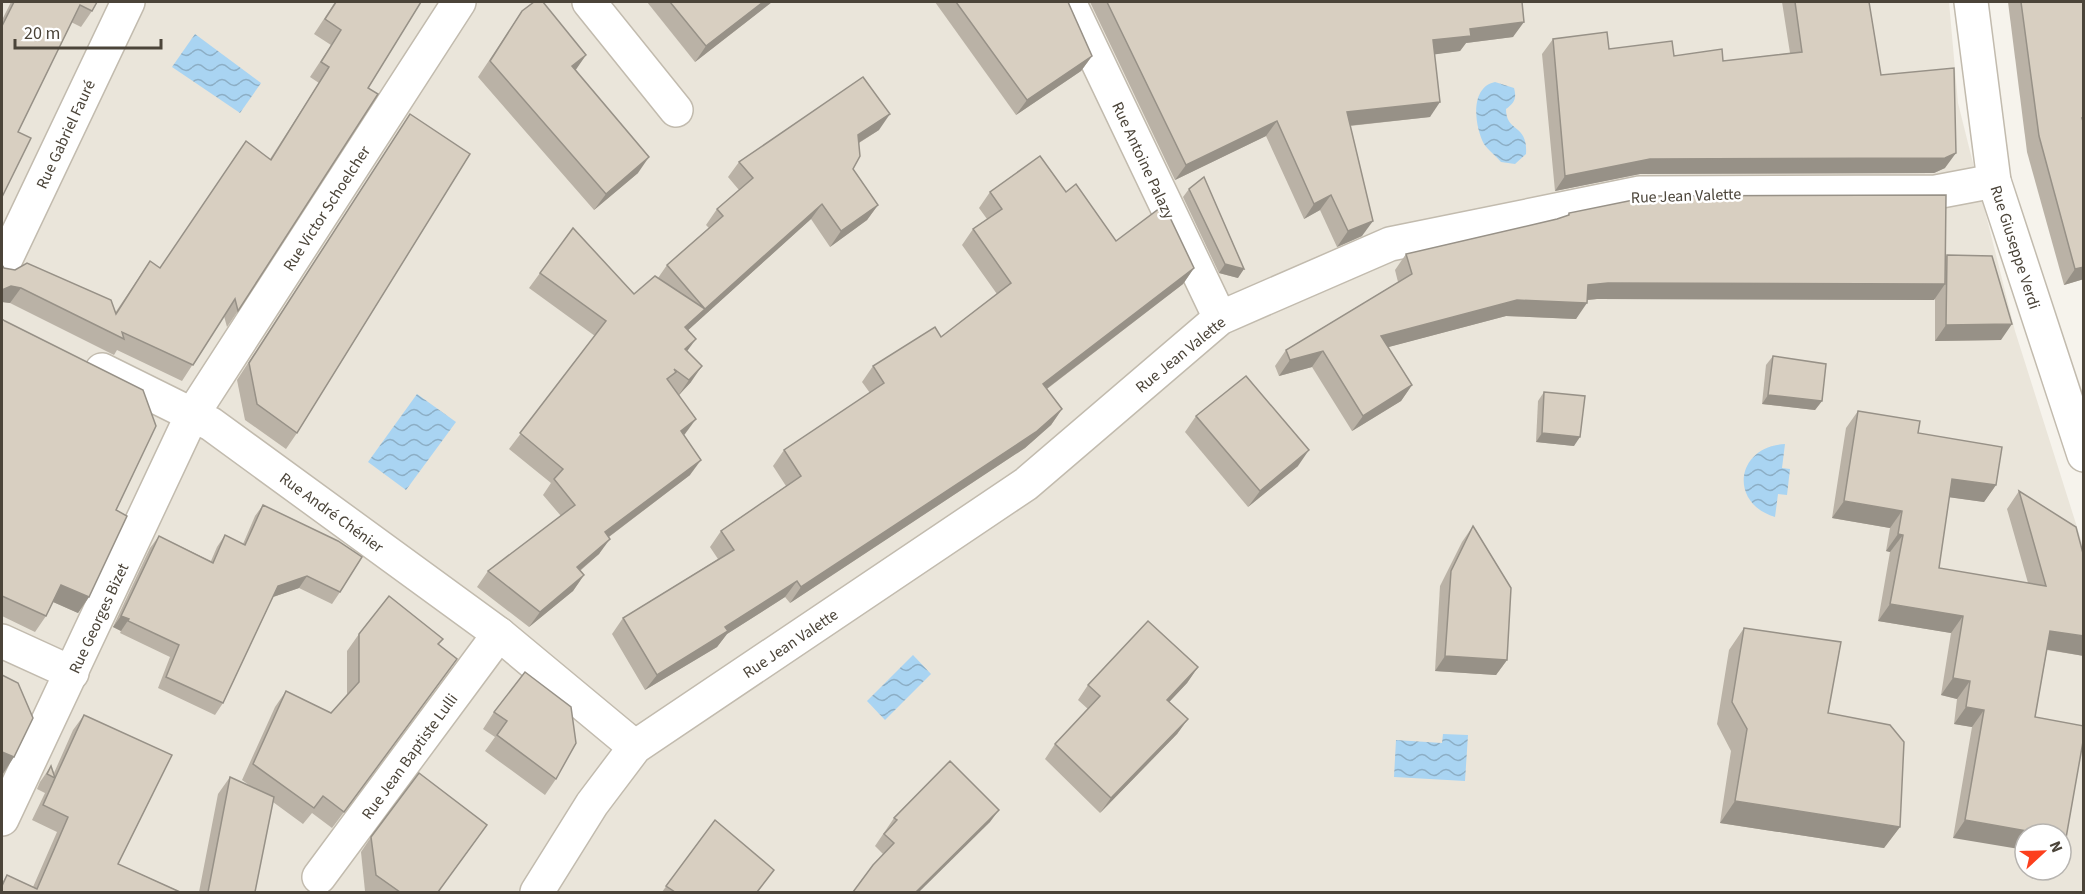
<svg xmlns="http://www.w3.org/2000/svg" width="2085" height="894" font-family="'Source Sans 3',sans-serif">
<defs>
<pattern id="water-waves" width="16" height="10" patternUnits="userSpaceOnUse" patternTransform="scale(1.5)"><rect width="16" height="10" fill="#a9d4f2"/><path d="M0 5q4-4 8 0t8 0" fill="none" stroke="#8caec5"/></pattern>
</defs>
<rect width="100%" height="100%" fill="#f6f3ec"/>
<path fill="#eae5da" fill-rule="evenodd" d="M2,2H1949L1958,103L2015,331L2083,546V892H2ZM2025,834H2061V870H2025Z"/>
<g fill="url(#water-waves)">
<polygon points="195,34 261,83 240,113 172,67"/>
<path d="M1495,82L1514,88C1517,99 1514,103 1506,109C1506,133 1528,123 1526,154L1515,164L1501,162C1496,156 1488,150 1484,144C1474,125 1470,87 1495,82Z"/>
<polygon points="417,394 456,422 406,490 368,462"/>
<path d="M1785,444L1782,468L1790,469L1787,495L1778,494L1775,517C1728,503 1736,446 1785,444Z"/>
<polygon points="913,655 931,674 885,720 867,701"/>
<polygon points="1443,734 1468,735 1465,781 1394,777 1396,740 1442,743"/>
</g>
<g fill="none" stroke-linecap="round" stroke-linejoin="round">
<defs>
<g id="minor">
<polyline points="589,2 676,110"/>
<polyline points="1069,2 1220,318"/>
<polyline points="1971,2 1994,181 2084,455"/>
<polyline points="2,267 128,2"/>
<polyline points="102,370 211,424 499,634 635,747"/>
<polyline points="2,641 72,673"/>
<polyline points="2,819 192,415 459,2"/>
<polyline points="319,877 499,634"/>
<polyline points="537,892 592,804 635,747 1026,484 1220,318 1390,244 1640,193 1936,192 1994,181"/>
</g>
</defs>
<use href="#minor" stroke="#c2bbae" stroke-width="36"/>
<use href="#minor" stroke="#fff" stroke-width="33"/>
</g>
<g fill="#bab2a6">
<polygon points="11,2 97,2 92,11 81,27 71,22 18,132 2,197 2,20"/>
<polygon points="335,2 421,2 368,88 238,311 227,327 224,316 182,381 117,350 114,355 10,303 2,302 2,265 4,268 115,313 150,261 160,268 270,159 319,83 310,77 331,45 314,34"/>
<polygon points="647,2 772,2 695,62"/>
<polygon points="935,2 1068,2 1092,56 1081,71 1016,115"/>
<polygon points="1090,2 1522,2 1513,37 1466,43 1460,51 1435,54 1430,117 1350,126 1362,236 1337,247 1320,210 1304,219 1266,136 1175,180"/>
<polygon points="1782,2 1869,2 1881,75 1945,168 1934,173 1640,174 1555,191 1542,54 1553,39 1609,49 1723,61 1790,53"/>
<polygon points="2008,2 2084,2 2084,279 2064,285 2027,152"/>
<polygon points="522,11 586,55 575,70 638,173 594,210 478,77"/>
<polygon points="410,114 297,433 286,449 245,420 237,380"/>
<polygon points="879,130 859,143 853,169 878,205 867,220 830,247 811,219 688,330 687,351 691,382 679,395 690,475 609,537 599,554 580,571 584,575 573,591 529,627 477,587 488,571 561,516 543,495 551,483 509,449 595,336 529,288 540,273 634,294 658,278 667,265 709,228 706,225 717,209 739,190 728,177 739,162"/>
<polygon points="1189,189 1238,278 1219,273 1183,197"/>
<polygon points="990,192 1066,192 1116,241 1194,268 1183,284 1047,389 1062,409 1051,425 1025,448 790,603 785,597 727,634 717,647 645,690 612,634 623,618 718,559 710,547 721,531 786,486 773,466 784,450 870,393 862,382 873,366 941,337 997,294 962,245 973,229 987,219 979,208"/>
<polygon points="1569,213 1945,257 1947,255 2001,340 1935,341 1935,298 1934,300 1597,299 1587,300 1576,319 1506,316 1388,347 1412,385 1401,401 1352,431 1312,367 1279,376 1275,366 1286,350 1398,282 1395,270 1406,254 1557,219 1567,216"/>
<polygon points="2,319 116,510 89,597 78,613 53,602 46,616 35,632 2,616"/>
<polygon points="1773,356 1822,401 1815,410 1762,404 1766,365"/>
<polygon points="1544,392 1574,446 1536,442 1538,401"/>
<polygon points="1858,411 1918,433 1996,485 1984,502 1949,497 1939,568 2028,583 2007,509 2019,491 2084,656 2047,650 2035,717 2066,838 2061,845 2061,834 1953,838 1972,727 1954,724 1957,699 1941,695 1951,633 1878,621 1890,552 1886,551 1890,528 1832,518 1846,428"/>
<polygon points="1196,416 1298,466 1248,507 1185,432"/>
<polygon points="263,505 340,592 332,604 299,588 273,597 223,703 215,715 158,688 170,657 120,633 121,631 113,627 150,548 159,536 211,561 217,547 225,535 243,544 255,516"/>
<polygon points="1473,526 1507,660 1496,675 1435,671 1440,586 1462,542"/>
<polygon points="1744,628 1828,713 1900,827 1884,848 1720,823 1731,751 1717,724 1729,650"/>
<polygon points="359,634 443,639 439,644 445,675 332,828 312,813 303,824 273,802 255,892 199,892 218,794 230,777 253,788 242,780 275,707 286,691 331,713 347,694 347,651"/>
<polygon points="1198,667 1187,683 1169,702 1188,719 1177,734 1100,813 1045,759 1055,744 1088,709 1078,700 1088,685"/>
<polygon points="571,707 556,779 545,795 485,751 495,737 483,729 494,712"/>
<polygon points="84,715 118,864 181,892 2,892 2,883 7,875 33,887 57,832 32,820 45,793 37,789 40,782 51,766 54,773 73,730"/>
<polygon points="894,818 990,822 883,854 875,846"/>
<polygon points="715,820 758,892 662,892"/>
<polygon points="371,837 438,892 367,892 365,891 361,852"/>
</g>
<g fill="#979187">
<polygon points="763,2 772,2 695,62 706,46"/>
<polygon points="1524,22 1513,37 1466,43 1460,51 1423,56 1433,40 1470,29"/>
<polygon points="586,55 575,71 572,66"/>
<polygon points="1092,56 1081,71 1016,115 1027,100"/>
<polygon points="1440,102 1430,117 1337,127 1347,112"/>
<polygon points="890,114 879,130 847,150 858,135"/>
<polygon points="1277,121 1266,136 1175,180 1186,165"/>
<polygon points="1956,153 1945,168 1934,173 1640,174 1555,191 1565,176 1650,159"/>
<polygon points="649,157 638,173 594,210 606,194"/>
<polygon points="1331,195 1320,210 1304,219 1314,204"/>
<polygon points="822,204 811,219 674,343 685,327"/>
<polygon points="878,205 867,220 830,247 841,231"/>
<polygon points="1373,221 1362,236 1337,247 1348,231"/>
<polygon points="1225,264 1244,269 1238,278 1219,273"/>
<polygon points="2084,267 2084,279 2064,285 2075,269"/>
<polygon points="1194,268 1183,284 1032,400 1043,384"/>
<polygon points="1608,283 1945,284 1934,300 1597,299 1577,301 1588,285"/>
<polygon points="11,286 21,288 10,303 2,302 2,290"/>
<polygon points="1517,300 1587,303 1576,319 1506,316 1370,352 1381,336"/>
<polygon points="2012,324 2001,340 1935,341 1946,325"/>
<polygon points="696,339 685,354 685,349"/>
<polygon points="1323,351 1312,367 1279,376 1290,360"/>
<polygon points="702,366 691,382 678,396 689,380"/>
<polygon points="1412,385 1401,401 1352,431 1363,416"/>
<polygon points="1768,395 1822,401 1815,410 1762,404"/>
<polygon points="1062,409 1051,425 1025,448 790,603 801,587"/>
<polygon points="696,419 685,434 670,446 681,431"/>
<polygon points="1542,433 1580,437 1574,446 1536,442"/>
<polygon points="1309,450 1298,466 1248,507 1260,491"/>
<polygon points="701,460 690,475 594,548 605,532"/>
<polygon points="1952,479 1996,485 1984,502 1940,496"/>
<polygon points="1844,501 1902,511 1890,528 1832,518"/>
<polygon points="1898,534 1903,535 1890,552 1886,551"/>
<polygon points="610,539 599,554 566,582 577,567"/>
<polygon points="584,575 573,591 529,627 540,612"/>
<polygon points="307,576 299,588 270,598 278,586"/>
<polygon points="797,581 785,597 727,634 717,647 645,690 657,675 725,627"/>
<polygon points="61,585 89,597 78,613 51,601"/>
<polygon points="1890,604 1963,616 1951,633 1878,621"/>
<polygon points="121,616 129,619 121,631 113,627"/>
<polygon points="2050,631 2084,636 2084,656 2038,648"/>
<polygon points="1445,656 1507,660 1496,675 1435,671"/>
<polygon points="457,659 445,675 332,828 344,812"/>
<polygon points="1198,667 1187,683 1157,715 1167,700"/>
<polygon points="1953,678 1970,681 1957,699 1941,695"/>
<polygon points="1966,707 1984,710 1972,727 1954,724"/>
<polygon points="1188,719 1177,734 1100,813 1111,798"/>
<polygon points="2,752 14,757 3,774 2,773"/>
<polygon points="1735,801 1900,827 1884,848 1720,823"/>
<polygon points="999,810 990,822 919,892 916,892"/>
<polygon points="1965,820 2044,834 2025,834 2025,850 1953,838"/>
<polygon points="2061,837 2066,838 2061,845"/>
</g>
<g fill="#d8cfc1" stroke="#979187" stroke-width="1.5">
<polygon points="14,2 97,2 92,11 80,5 18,132 31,138 2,197 2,26"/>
<polygon points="336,2 421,2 368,88 378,94 238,311 235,299 193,365 122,332 124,339 21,288 11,286 2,290 2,265 4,268 15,270 27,263 111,300 116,314 150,261 160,268 246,141 271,160 329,67 321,62 341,30 325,19"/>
<polygon points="534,2 543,2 586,55 572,66 649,157 606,194 490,61 522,11"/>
<polygon points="670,2 763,2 706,46"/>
<polygon points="956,2 1068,2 1092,56 1027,100"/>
<polygon points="1107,2 1522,2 1524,22 1470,29 1471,36 1433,40 1440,102 1347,112 1373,221 1348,231 1331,195 1314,204 1277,121 1186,165"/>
<polygon points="1795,2 1869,2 1881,75 1954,68 1956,153 1945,158 1650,159 1565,176 1553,39 1607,32 1609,49 1672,41 1674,56 1722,49 1723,61 1802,52"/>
<polygon points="2021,2 2084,2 2084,118 2082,118 2084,125 2084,267 2075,269 2039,136"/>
<polygon points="863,77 890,114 858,135 860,156 853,169 878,205 841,231 822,204 685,327 696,339 685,349 702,366 689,380 674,369 676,372 667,379 696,419 681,431 701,460 605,532 610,539 577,567 584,575 540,612 488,571 575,505 554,479 563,469 520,433 606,321 540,273 573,228 634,294 655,276 705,309 667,265 723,216 717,209 753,178 739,162"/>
<polygon points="410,114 470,154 297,433 257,404 249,363"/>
<polygon points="1040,156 1066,192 1076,184 1116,241 1164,205 1194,268 1043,384 1062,409 1036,432 801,587 797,581 725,627 728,631 657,675 623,618 734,550 721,531 801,476 784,450 884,383 873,366 935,327 941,337 1011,283 973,229 1002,209 990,192"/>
<polygon points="1204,177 1244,269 1225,264 1189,189"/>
<polygon points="1946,195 1945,284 1608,283 1588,285 1587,303 1517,300 1381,336 1412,385 1363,416 1323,351 1290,360 1286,350 1412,274 1406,254 1557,219 1569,215 1569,213 1653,196"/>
<polygon points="1947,255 1992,256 2012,324 1946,325"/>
<polygon points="2,319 5,321 143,390 156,426 116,510 127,516 89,597 61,585 46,616 2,596"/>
<polygon points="1773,356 1826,364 1822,401 1768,395"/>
<polygon points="1246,376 1309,450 1260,491 1196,416"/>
<polygon points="1544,392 1585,396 1580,437 1542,433"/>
<polygon points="1858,411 1920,421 1918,433 2002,447 1996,485 1952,479 1939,568 2046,586 2019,491 2076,527 2084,557 2084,636 2050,631 2035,717 2084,726 2084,736 2066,838 2061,837 2061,834 2044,834 1965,820 1984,710 1966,707 1970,681 1953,678 1963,616 1890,604 1903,535 1898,534 1902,511 1844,501"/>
<polygon points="263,505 338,541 362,557 340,592 307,576 278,586 223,703 166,677 179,645 128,621 129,619 121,616 159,536 213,563 225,535 245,545"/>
<polygon points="1473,526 1511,588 1507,660 1445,656 1451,571"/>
<polygon points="389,596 443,639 438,644 457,659 344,812 323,796 314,808 253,764 286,691 331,713 359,682 359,634"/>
<polygon points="1148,621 1198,667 1167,700 1188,719 1111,798 1055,744 1100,696 1088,685"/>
<polygon points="1744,628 1841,642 1828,713 1890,725 1904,742 1900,827 1735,801 1747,729 1732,702"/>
<polygon points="525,672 571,707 576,743 556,779 497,735 507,721 494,712"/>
<polygon points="2,675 18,683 33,718 14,757 2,752"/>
<polygon points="84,715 172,755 118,864 180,892 2,892 2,886 7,875 37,889 68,817 43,805 55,778 47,774 51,766 55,778"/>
<polygon points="950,761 999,810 916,892 853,892 873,865 894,843 884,834 897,820 894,818"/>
<polygon points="419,773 487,825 438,892 400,892 376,875 371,837"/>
<polygon points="230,777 274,797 255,892 208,892"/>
<polygon points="715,820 774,870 757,892 675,892 666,886"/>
</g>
<g text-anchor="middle" stroke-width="5" stroke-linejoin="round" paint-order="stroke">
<g font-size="16" fill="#4b4439" stroke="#fff">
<text transform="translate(65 134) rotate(-65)" y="6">Rue Gabriel Fauré</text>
<text transform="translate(1144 160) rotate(65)" y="6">Rue Antoine Palazy</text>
<text transform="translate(1686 195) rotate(-2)" y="6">Rue Jean Valette</text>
<text transform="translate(326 208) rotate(-57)" y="6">Rue Victor Schoelcher</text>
<text transform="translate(2016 247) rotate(72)" y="6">Rue Giuseppe Verdi</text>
<text transform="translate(1180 354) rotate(-39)" y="6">Rue Jean Valette</text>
<text transform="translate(332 512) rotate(36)" y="6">Rue André Chénier</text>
<text transform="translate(98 618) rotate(-65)" y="6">Rue Georges Bizet</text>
<text transform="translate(790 643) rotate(-34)" y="6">Rue Jean Valette</text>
<text transform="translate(409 756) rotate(-54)" y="6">Rue Jean Baptiste Lulli</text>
</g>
</g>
<rect width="2085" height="894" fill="none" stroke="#4b4439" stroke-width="6"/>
<g transform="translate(2043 852) rotate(68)"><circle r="28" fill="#ffffff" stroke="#b7b4b0" stroke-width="1.5"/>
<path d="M0-4.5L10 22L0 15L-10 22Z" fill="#fc3f1d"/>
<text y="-9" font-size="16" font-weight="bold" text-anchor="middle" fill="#4b4439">N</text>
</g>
<path d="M15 39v9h146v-9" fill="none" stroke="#4b4439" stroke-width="3"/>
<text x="24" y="39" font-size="18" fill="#4b4439" stroke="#ffffff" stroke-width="4.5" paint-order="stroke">20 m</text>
</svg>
